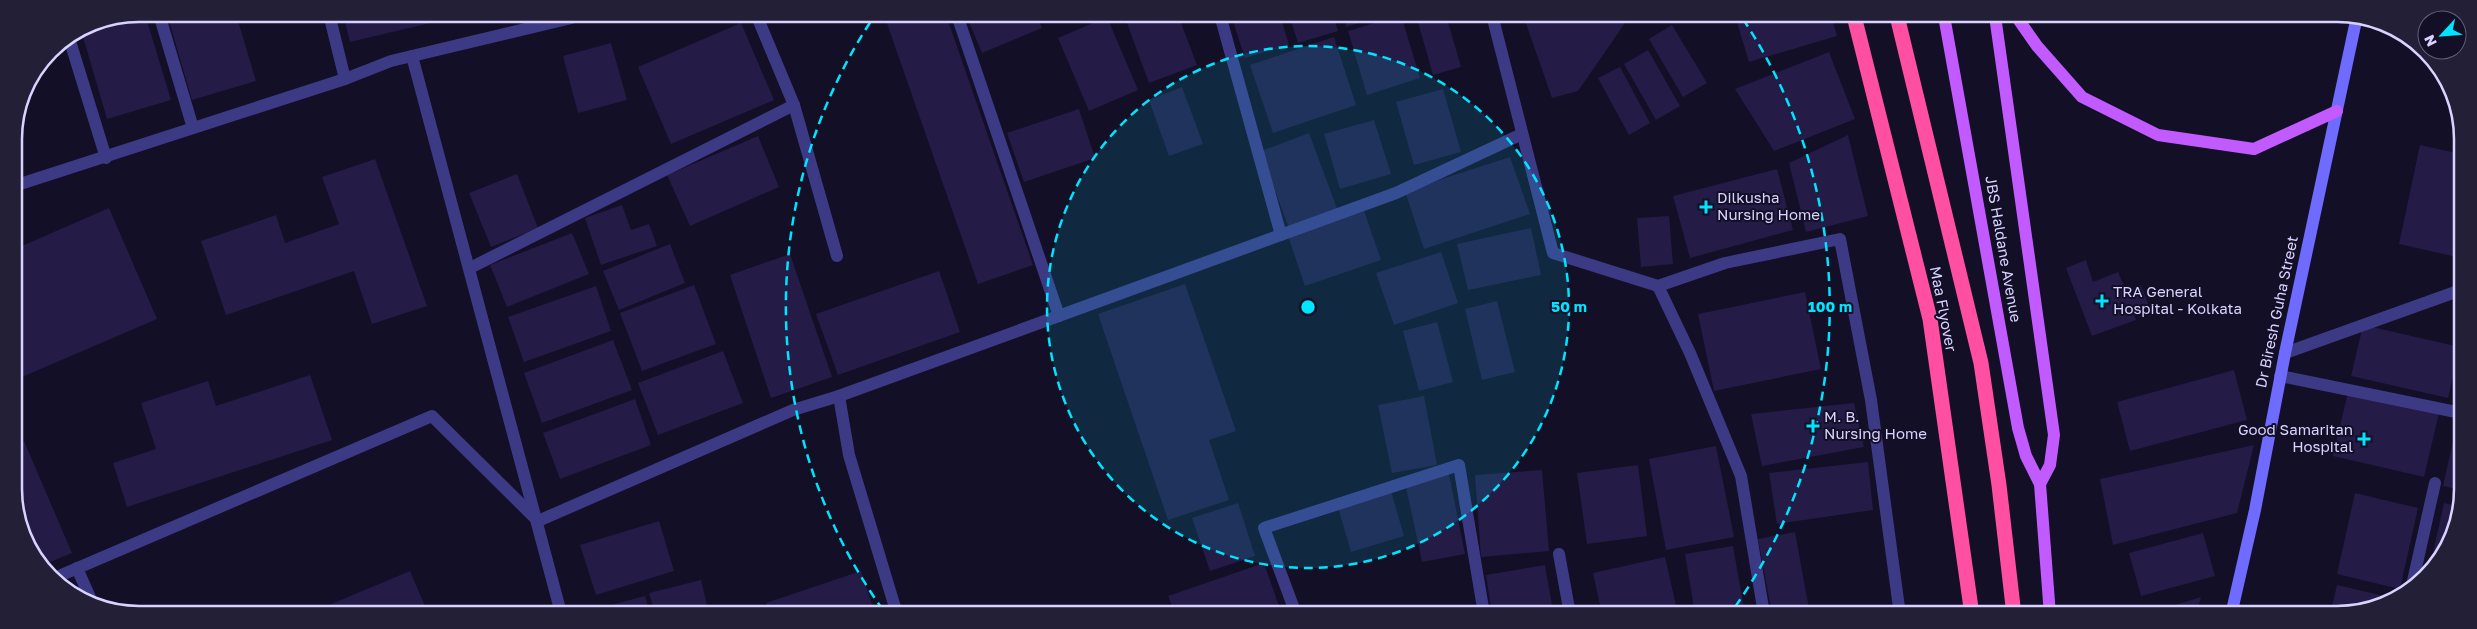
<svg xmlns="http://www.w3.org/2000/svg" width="2477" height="629" font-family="'Golos Text',sans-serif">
<rect width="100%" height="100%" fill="#130f26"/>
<g fill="#241b47">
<polygon points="139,14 145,14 171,100 107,119 81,30 92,23"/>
<polygon points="167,14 236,14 256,81 192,100"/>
<polygon points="343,14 455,14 456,17 350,42"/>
<polygon points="884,15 946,15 1033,265 978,284"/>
<polygon points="966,15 1036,15 1042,28 982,53"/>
<polygon points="1124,15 1178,15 1197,65 1149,83"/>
<polygon points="1231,15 1280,15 1289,45 1245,58"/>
<polygon points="1289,15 1333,15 1338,31 1298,43"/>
<polygon points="1343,15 1382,15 1382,16 1346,27"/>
<polygon points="1401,15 1420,78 1367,95 1348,31"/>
<polygon points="1416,15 1446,15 1461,67 1433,75"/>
<polygon points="1523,15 1624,15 1625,23 1578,91 1552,98"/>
<polygon points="1735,16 1831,16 1837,36 1749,62"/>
<polygon points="1107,17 1138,90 1089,111 1058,38"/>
<polygon points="741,23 774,100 671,144 638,67"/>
<polygon points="1672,25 1707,83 1683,97 1649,39"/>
<polygon points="1334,37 1356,105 1273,133 1250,65"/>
<polygon points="611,43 627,100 578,113 563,56"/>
<polygon points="1648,50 1680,106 1656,120 1624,64"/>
<polygon points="1829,52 1855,119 1774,151 1735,89"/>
<polygon points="1620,67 1650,123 1629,135 1598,78"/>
<polygon points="1182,87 1203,144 1169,156 1149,100"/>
<polygon points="1443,89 1461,152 1414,165 1396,102"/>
<polygon points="1079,109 1095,158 1024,182 1007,133"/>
<polygon points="1374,120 1391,174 1340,189 1324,134"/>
<polygon points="1309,133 1338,211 1289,229 1261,151"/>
<polygon points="1848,135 1868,216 1806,232 1789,163"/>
<polygon points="758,136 779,187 690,226 667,175"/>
<polygon points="2420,145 2461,154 2461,258 2399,244"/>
<polygon points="1510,157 1530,214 1424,249 1405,191"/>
<polygon points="375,159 427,306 372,324 354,271 226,315 201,241 276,215 285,243 339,224 322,177"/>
<polygon points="1777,169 1793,230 1690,258 1673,196"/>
<polygon points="517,174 538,228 491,247 469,193"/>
<polygon points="622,205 631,230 649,224 657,246 601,265 585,218"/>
<polygon points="109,208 157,319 15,380 15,249"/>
<polygon points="1363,208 1381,260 1305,286 1287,233"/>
<polygon points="1669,216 1673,264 1641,267 1637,218"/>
<polygon points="1531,228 1541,275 1468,290 1457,244"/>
<polygon points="572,233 589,274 507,307 490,265"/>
<polygon points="670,244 685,283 619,310 603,271"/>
<polygon points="1441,252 1458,303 1394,325 1376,273"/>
<polygon points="790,254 832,377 771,398 730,275"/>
<polygon points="2086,260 2093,282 2118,272 2126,291 2141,285 2148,304 2133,310 2136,320 2092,336 2066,268"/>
<polygon points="939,271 960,332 838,375 816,314"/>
<polygon points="1185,284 1236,431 1209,440 1229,500 1168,520 1098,314"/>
<polygon points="694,285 716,344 642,371 620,313"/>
<polygon points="596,286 611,331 524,362 508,317"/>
<polygon points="1805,292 1821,369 1714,391 1698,314"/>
<polygon points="1497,301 1515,372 1482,380 1465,309"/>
<polygon points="1437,322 1453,382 1419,391 1403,331"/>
<polygon points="2363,325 2460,347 2448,398 2351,376"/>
<polygon points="613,340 632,390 542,423 524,373"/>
<polygon points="723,351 743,403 658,435 638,383"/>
<polygon points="2234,370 2247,420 2130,451 2117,402"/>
<polygon points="310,375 332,440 127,507 113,463 156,449 141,403 208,381 216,406"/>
<polygon points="2348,392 2439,413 2424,477 2333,456"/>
<polygon points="1424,396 1437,465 1392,473 1378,405"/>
<polygon points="635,399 651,445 560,479 543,433"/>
<polygon points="1854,403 1864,447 1762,466 1751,414"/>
<polygon points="2457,424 2461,425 2461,490 2443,486"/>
<polygon points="24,441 72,553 43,565 16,514 16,445"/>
<polygon points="2254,445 2237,513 2113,545 2100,479"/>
<polygon points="1716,446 1734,537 1666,550 1649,459"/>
<polygon points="1868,462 1873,510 1777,524 1769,473"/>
<polygon points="1638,465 1647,536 1587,544 1577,473"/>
<polygon points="1542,470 1549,551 1481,557 1475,475"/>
<polygon points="1449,474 1465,554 1422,562 1405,482"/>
<polygon points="1391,491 1404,536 1351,552 1338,507"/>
<polygon points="2355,493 2418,508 2400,589 2337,574"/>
<polygon points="1238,503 1255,556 1210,571 1192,518"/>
<polygon points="2444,503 2461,507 2461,514 2446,553 2428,575"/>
<polygon points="659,521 674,571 596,595 580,545"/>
<polygon points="1795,532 1810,614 1772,614 1758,539"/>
<polygon points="2203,533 2215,576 2141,596 2129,553"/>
<polygon points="1733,546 1745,614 1695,614 1685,554"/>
<polygon points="1665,557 1678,614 1602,614 1593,573"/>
<polygon points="1264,563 1281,612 1175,614 1168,596"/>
<polygon points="1545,565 1553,611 1534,614 1492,614 1486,575"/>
<polygon points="410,571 428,613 310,613"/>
<polygon points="861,571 875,614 769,613 766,603"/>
<polygon points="701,580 709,613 655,613 649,593"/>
<polygon points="2337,585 2397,599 2385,606 2346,615 2330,615"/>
<polygon points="645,596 650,613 593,613 592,610"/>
<polygon points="2201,597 2196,615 2146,615 2146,614"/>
<polygon points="1144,609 1145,614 1131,614 1131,613"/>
</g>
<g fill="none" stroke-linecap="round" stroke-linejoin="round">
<g stroke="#3d3a85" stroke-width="12">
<polyline points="159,14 193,128"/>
<polyline points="756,14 794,105 837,256"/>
<polyline points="957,15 1059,316"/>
<polyline points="1220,15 1281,235"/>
<polyline points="69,38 106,158"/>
<polyline points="470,268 794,105"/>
<polyline points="1658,286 1690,353 1741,476 1764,614"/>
<polyline points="839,396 849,455 897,614"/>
<polyline points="52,579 432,416 538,521 793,410 839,396 1396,193 1522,134"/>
<polyline points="1296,614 1264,528 1459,465 1484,614"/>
</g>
<g stroke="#3d3a85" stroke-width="12">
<polyline points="329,14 345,79"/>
<polyline points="1492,15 1553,253 1658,286 1725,263 1840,239 1871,400 1900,615"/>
<polyline points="412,56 561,613"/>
<polyline points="14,186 345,79 391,61 588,14"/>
<polyline points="2285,353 2461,290"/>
<polyline points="2280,376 2461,413"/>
<polyline points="1559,554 1570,614"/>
<polyline points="77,568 91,600"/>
<polyline points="2411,590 2435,483"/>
</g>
<polyline stroke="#6f6bff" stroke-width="12" points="2231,615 2255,510 2285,353 2357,16"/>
<g stroke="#c25bff" stroke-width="12">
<polyline points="1944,16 2018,428 2026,456 2040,484 2050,615"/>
<polyline points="1995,16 2054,435 2050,465 2040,484"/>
<polyline points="2016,16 2037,46 2082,97 2158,135 2254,149 2337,111"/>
</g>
<g stroke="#ff4fa3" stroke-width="15">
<polyline points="1854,16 1930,319 1972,615"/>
<polyline points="1897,16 1981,363 1999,485 2014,615"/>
</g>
</g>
<circle cx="1308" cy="307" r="261" fill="#00e5ff" fill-opacity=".12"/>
<g fill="none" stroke="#00e5ff" stroke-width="2.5" stroke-dasharray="9 6">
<circle cx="1308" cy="307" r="261"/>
<path d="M883 610A522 522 0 0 1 875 15M1743 19A522 522 0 0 1 1730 614"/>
</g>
<g fill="#00e5ff" stroke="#130f26" stroke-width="2">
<path d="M1703.5 199.5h5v5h5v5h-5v5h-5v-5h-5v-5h5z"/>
<path d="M2099.5 293.5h5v5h5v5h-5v5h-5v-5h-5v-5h5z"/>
<path d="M1810.5 418.5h5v5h5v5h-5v5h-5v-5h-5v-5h5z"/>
<path d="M2361.5 431.5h5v5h5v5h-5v5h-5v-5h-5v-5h5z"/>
</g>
<g text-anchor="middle" stroke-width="4" stroke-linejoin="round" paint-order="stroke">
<g font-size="15" fill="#d9d4ff" stroke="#130f26" text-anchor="start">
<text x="1717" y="203">Dilkusha<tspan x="1717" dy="17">Nursing Home</tspan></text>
<text x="2113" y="297">TRA General<tspan x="2113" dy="17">Hospital - Kolkata</tspan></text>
<text x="1824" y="422">M. B.<tspan x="1824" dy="17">Nursing Home</tspan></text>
<text x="2353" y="435" text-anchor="end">Good Samaritan<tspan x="2353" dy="17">Hospital</tspan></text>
</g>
<g font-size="15" fill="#d9d4ff" stroke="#130f26">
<text transform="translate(2003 249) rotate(80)" y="5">JBS Haldane Avenue</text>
<text transform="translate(1943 309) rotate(79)" y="5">Maa Flyover</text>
<text transform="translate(2277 312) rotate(-78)" y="5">Dr Biresh Guha Street</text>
</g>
</g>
<path d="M0 0H2477V629H0ZM139 22H2337A117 117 0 0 1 2454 139V489A117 117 0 0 1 2337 606H139A117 117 0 0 1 22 489V139A117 117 0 0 1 139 22Z" fill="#231f37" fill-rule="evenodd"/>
<path fill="none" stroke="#d9d4ff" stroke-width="2.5" d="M139 22H2337A117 117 0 0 1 2454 139V489A117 117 0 0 1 2337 606H139A117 117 0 0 1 22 489V139A117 117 0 0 1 139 22Z"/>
<circle cx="1308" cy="307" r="8" fill="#00e5ff" stroke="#130f26" stroke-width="2.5"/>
<g font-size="15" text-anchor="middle" font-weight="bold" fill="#00e5ff" stroke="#130f26" stroke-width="4" stroke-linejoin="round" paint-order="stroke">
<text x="1569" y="312">50 m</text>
<text x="1830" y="312">100 m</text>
</g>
<g transform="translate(2442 35) rotate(244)"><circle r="24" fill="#130f26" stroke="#625e7d"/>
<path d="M0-4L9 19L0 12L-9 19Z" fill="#00e5ff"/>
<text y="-8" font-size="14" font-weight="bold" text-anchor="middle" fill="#d9d4ff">N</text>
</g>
</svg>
